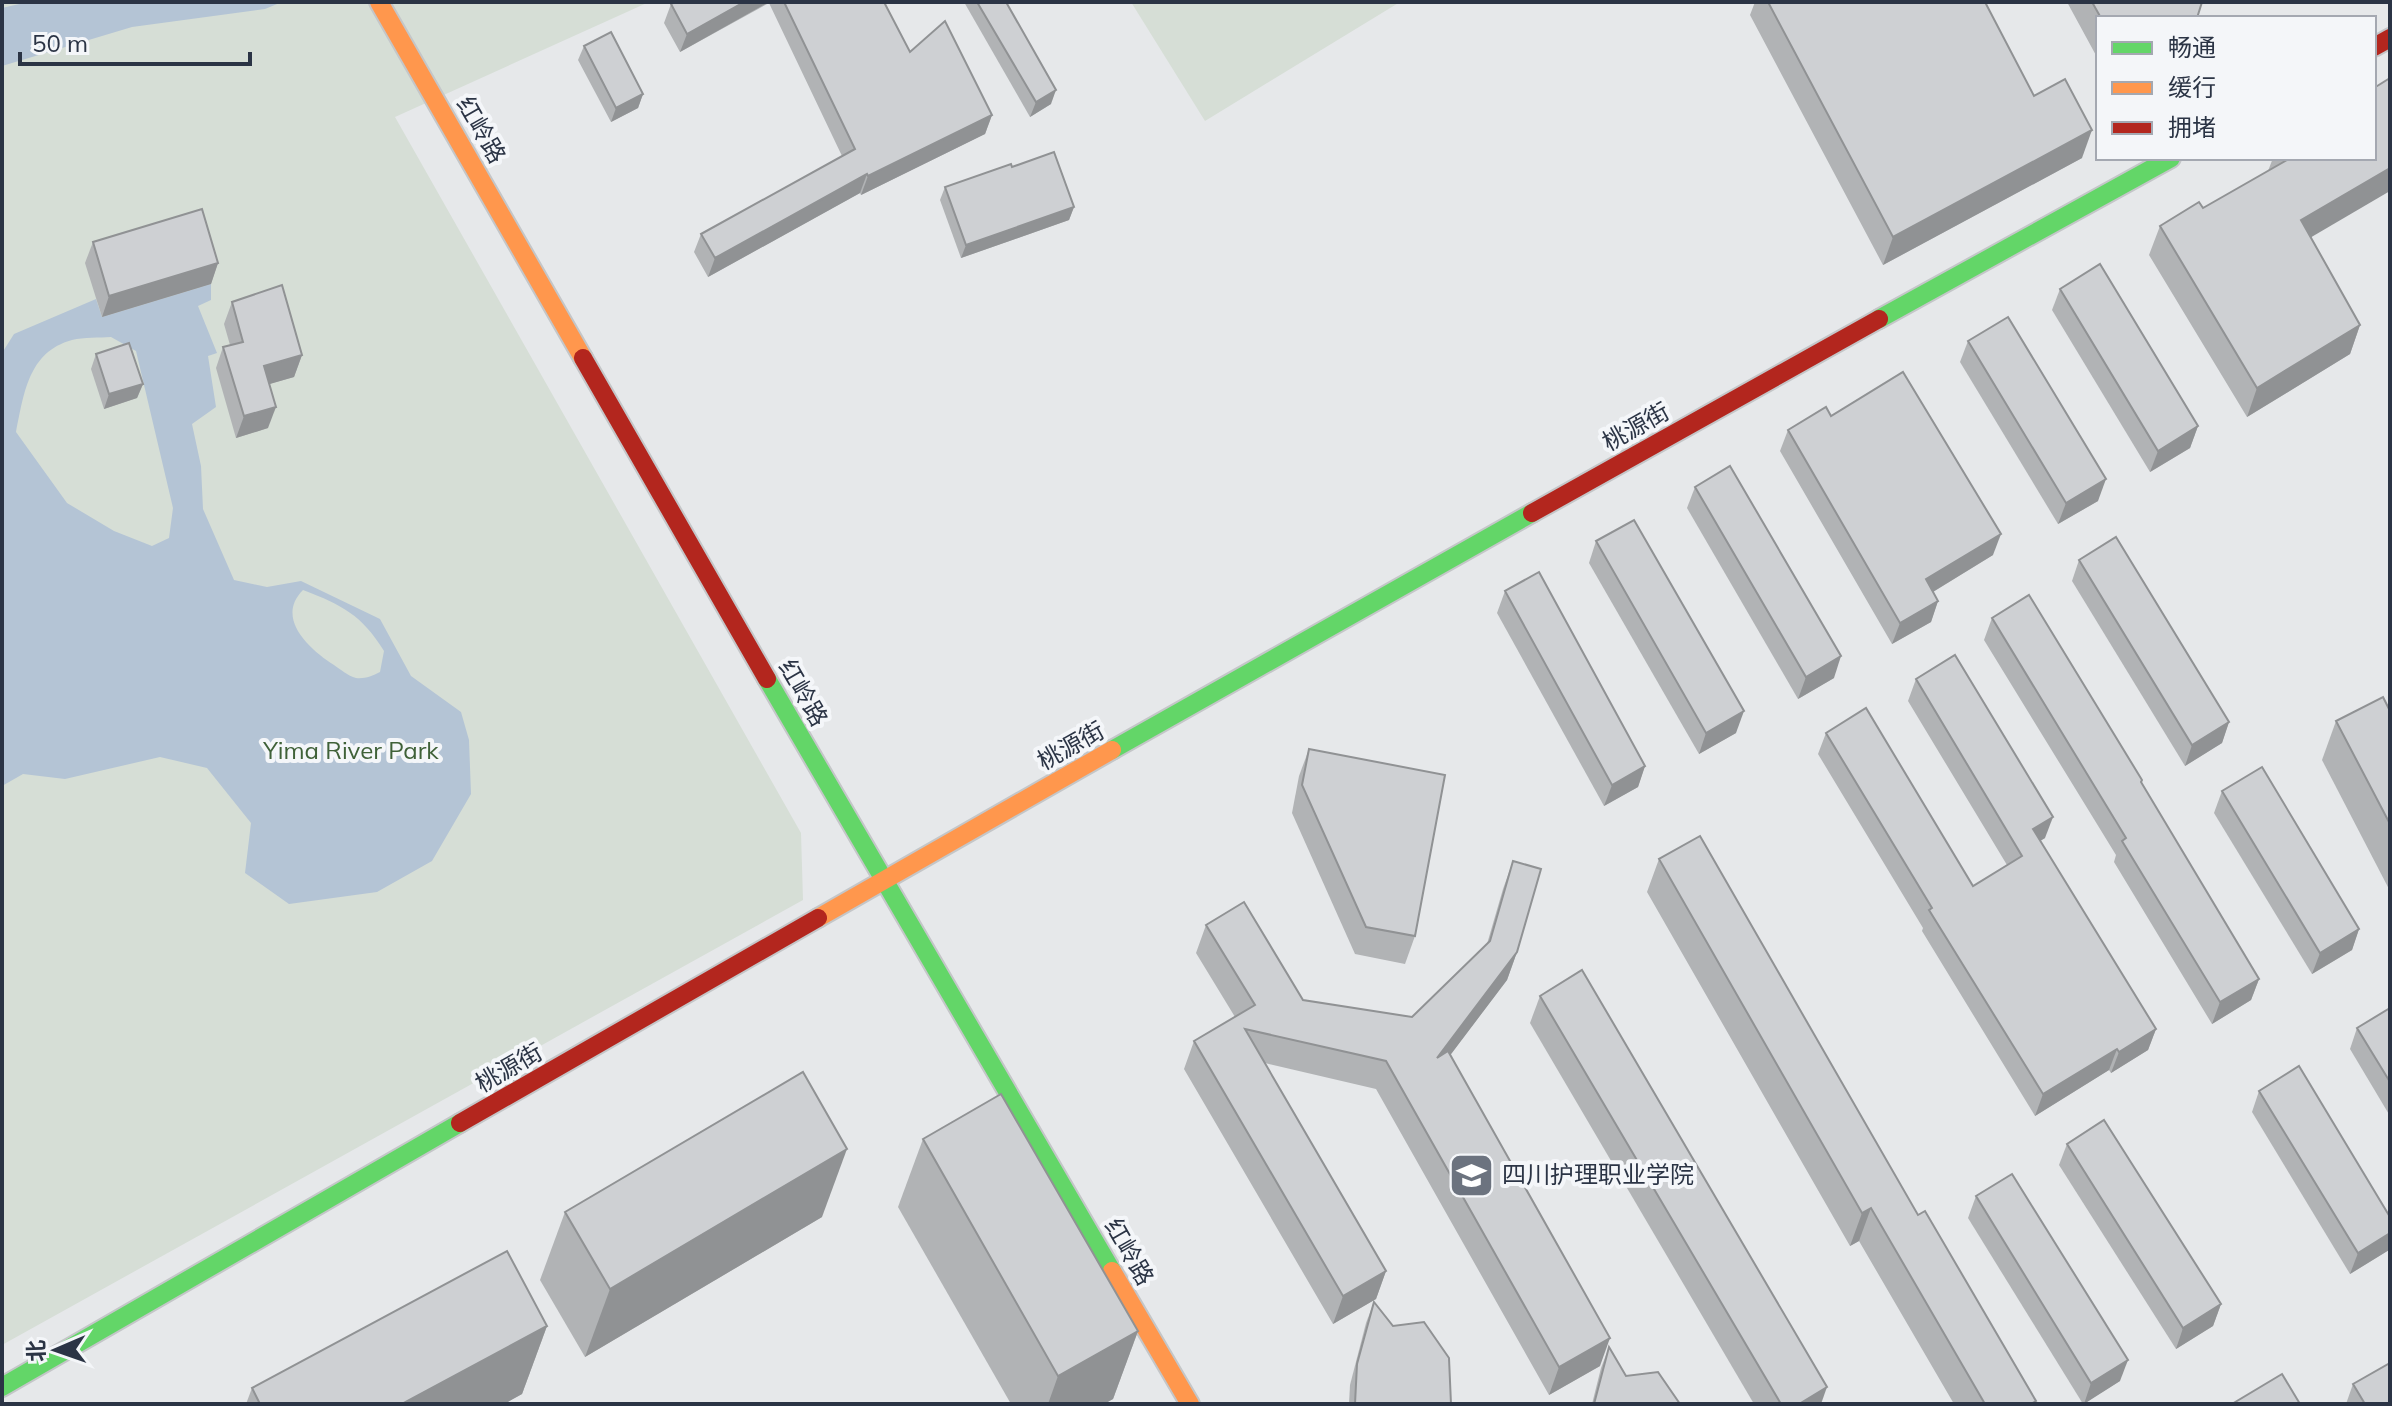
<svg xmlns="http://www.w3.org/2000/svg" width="2392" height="1406" font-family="Mulish,'Noto Sans SC',sans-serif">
<rect width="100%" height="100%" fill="#e6e8ea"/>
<g fill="#d6ded6">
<polygon points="2,2 649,2 395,117 801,833 803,900 2,1345"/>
<polygon points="1131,2 1400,2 1205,121"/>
</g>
<g fill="#b4c4d5" fill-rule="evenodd">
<polygon points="28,2 282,2 265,9 132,27 2,66 2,8"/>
<path d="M211,284V300L198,306L217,353L208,356L216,407L192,424L201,466L203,509L234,580L267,587L301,581L380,619L411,676L461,712L469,740L471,794L432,861L377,892L289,904L245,873L251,823L207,768L160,757L65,779L23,774L2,786V353L14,334L96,299L102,317ZM111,337L136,351L173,508L169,538L152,546L114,531L67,503L16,432C24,394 28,352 72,340C84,337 99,338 111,337ZM303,590C342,605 362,615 384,651L380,672C372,676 365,679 356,678C348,676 340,669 334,665C309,649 275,618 303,590Z"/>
</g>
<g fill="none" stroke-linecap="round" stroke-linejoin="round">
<defs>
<g id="fast">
<polyline points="1879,319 2171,158"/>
<polyline points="767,679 1112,1271"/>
<polyline points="1112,750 1532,513"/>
<polyline points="2,1387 460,1123"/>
</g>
<g id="slow">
<polyline points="379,2 583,358"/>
<polyline points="818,918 1112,750"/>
<polyline points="1112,1271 1190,1404"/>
</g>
<g id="jam">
<polyline points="2374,47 2390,38"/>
<polyline points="583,358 767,679"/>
<polyline points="1532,513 1879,319"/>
<polyline points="460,1123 818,918"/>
</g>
</defs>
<use href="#fast" stroke="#c4c6c8" stroke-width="22"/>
<use href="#slow" stroke="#c4c6c8" stroke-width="22"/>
<use href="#jam" stroke="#c4c6c8" stroke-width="22"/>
<use href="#fast" stroke="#63d668" stroke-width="18"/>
<use href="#slow" stroke="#ff974d" stroke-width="18"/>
<use href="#jam" stroke="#b3261e" stroke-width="18"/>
</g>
<g fill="#b1b3b5">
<polygon points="675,2 884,2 910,52 992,115 985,134 861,195 860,193 708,277 694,252 701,234 842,156 769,3 680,52 664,23 671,4"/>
<polygon points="964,2 1006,2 1051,104 1030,117"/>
<polygon points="1755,2 1985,2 2034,96 2082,158 1883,265 1750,15"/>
<polygon points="2067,2 2202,2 2197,18 2098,18 2098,59"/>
<polygon points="584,46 643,94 638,108 611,122 578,60"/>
<polygon points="2273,158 2374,158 2311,237 2360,325 2350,354 2247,417 2149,255 2160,226 2203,208 2268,171"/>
<polygon points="1012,167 1074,207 1069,220 961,258 940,200 945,187"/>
<polygon points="93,242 218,263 211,284 102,317 85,263"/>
<polygon points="2060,289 2198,426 2190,448 2150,472 2052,310"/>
<polygon points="232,302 302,355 294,377 269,384 268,428 236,438 216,368 223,347 230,345 224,324"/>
<polygon points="1968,341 2098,501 2058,524 1960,362"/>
<polygon points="96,354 143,384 137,398 104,409 91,369"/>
<polygon points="1831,416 1993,555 1933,592 1938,601 1931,622 1892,644 1780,451 1788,430"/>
<polygon points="1695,487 1834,678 1798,699 1687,508"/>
<polygon points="1596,541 1736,733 1699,754 1589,563"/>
<polygon points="2079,560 2229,722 2222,743 2185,766 2072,581"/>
<polygon points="1505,591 1645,766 1638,787 1604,806 1497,613"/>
<polygon points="1992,618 2142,780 2141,783 2259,979 2251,1000 2212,1024 2114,862 2116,855 1984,640"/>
<polygon points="1916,679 2045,838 2040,841 2156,1029 2148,1050 2111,1073 2109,1070 2035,1116 1922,931 1923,928 1818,754 1826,733 1973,886 2007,865 1908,701"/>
<polygon points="2390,711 2390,891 2322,760 2336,721"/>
<polygon points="1309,749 1415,936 1405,964 1355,954 1292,813 1299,776"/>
<polygon points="2222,791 2359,929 2352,950 2312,974 2214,813"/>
<polygon points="1659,859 1918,1215 2035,1404 1954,1404 1859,1241 1850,1246 1647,892"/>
<polygon points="1513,861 1517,952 1507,980 1450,1055 1600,1366 1549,1395 1376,1089 1265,1063 1386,1271 1376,1299 1333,1324 1184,1069 1194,1041 1235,1017 1196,953 1206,925 1303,1000 1412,1017 1487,944 1503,889"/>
<polygon points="1540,996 1821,1404 1754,1404 1530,1023"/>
<polygon points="2390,1008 2390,1116 2350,1049 2357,1028"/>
<polygon points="2259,1091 2389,1250 2350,1274 2252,1112"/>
<polygon points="923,1139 1138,1331 1113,1399 1104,1404 1011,1404 898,1207"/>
<polygon points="2067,1144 2221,1304 2213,1326 2176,1349 2059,1165"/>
<polygon points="1976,1196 2120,1381 2083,1404 1968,1218"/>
<polygon points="565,1212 822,1217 585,1357 540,1280"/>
<polygon points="1374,1302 1451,1404 1349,1404 1350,1385 1366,1323"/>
<polygon points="547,1326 522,1394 504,1404 246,1404 252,1388"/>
<polygon points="1609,1347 1626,1376 1680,1404 1592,1404 1601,1368"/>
<polygon points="2353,1384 2390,1404 2346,1404"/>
</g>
<g fill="#909294">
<polygon points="744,2 769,2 680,52 687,34"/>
<polygon points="1056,90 1051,104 1030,117 1036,102"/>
<polygon points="643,94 638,108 611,122 616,108"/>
<polygon points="992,115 985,134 861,195 868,176"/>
<polygon points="2092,130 2082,158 1883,265 1893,237"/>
<polygon points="2390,168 2390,191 2291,249 2301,220"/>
<polygon points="867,174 860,193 708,277 715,258"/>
<polygon points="1074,207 1069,220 961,258 966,245"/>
<polygon points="218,263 211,284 102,317 109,296"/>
<polygon points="2360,325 2350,354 2247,417 2257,388"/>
<polygon points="302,355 294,377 256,388 264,366"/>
<polygon points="143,384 137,398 104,409 109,394"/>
<polygon points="276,407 268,428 236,438 244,416"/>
<polygon points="2198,426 2190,448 2150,472 2158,451"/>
<polygon points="2106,479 2098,501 2058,524 2066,503"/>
<polygon points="2001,534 1993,555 1918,601 1926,579"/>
<polygon points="1938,601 1931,622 1892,644 1900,623"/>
<polygon points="1841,656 1834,678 1798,699 1806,677"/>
<polygon points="1744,711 1736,733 1699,754 1706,733"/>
<polygon points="2229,722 2222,743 2185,766 2192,745"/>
<polygon points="1645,766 1638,787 1604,806 1612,785"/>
<polygon points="2053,817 2045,838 2025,850 2033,829"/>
<polygon points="2359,929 2352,950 2312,974 2320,953"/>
<polygon points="1517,952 1507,980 1427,1086 1437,1058"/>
<polygon points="2259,979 2251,1000 2212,1024 2220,1002"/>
<polygon points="2156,1029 2148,1050 2111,1073 2119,1052"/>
<polygon points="2117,1049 2109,1070 2035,1116 2043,1094"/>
<polygon points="847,1149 822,1217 585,1357 610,1289"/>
<polygon points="1871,1208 1859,1241 1850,1246 1862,1213"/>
<polygon points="2390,1233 2389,1250 2350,1274 2358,1253"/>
<polygon points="1386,1271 1376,1299 1333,1324 1343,1296"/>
<polygon points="2221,1304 2213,1326 2176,1349 2183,1328"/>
<polygon points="547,1326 522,1394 504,1404 402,1404"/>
<polygon points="1138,1331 1113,1399 1104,1404 1048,1404 1058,1376"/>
<polygon points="1610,1338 1600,1366 1549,1395 1559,1367"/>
<polygon points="2128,1360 2120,1381 2084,1404 2091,1383"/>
<polygon points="1827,1387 1821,1404 1799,1404"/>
</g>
<g fill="#ced0d3" stroke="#909294" stroke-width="2">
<polygon points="675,2 744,2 687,34 671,4"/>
<polygon points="784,2 884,2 910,52 945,21 992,115 868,176 867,174 715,258 701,234 855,149"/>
<polygon points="977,2 1006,2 1056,90 1036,102"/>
<polygon points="1768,2 1985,2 2034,96 2065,79 2092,130 1893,237"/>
<polygon points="2092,2 2202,2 2197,18 2101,18"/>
<polygon points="611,32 643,94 616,108 584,46"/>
<polygon points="2390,78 2390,168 2301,220 2360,325 2257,388 2160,226 2199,202 2203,208 2287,160 2286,158 2374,158 2374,88"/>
<polygon points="1054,152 1074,207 966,245 945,187 1011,164 1012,167"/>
<polygon points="202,209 218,263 109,296 93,242"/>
<polygon points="2100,264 2198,426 2158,451 2060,289"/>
<polygon points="282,285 302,355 264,366 276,407 244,416 223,347 243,342 232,302"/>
<polygon points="2008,317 2106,479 2066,503 1968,341"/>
<polygon points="129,343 143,384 109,394 96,354"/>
<polygon points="1903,372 2001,534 1926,579 1938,601 1900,623 1788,430 1826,407 1831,416"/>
<polygon points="1730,466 1841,656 1806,677 1695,487"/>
<polygon points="1634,520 1744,711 1706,733 1596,541"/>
<polygon points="2116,537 2229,722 2192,745 2079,560"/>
<polygon points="1539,572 1645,766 1612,785 1505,591"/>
<polygon points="2029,595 2142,780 2141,782 2259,979 2220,1002 2122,841 2126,838 1992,618"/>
<polygon points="1955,655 2053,817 2033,829 2156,1029 2119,1052 2117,1049 2043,1094 1929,910 1932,908 1826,733 1866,708 1973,886 2022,856 1916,679"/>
<polygon points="2383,697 2390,711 2390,824 2336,721"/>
<polygon points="1309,749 1445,775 1415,936 1366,927 1302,785"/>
<polygon points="2262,767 2359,929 2320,953 2222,791"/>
<polygon points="1700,836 1918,1215 1925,1211 2036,1401 2031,1404 1985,1404 1871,1208 1862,1213 1659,859"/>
<polygon points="1513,861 1541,869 1517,952 1437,1058 1448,1051 1610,1338 1559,1367 1386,1061 1245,1029 1386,1271 1343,1296 1194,1041 1255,1005 1206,925 1244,902 1303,1000 1412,1017 1490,941"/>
<polygon points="1582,970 1827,1387 1799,1404 1781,1404 1540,996"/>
<polygon points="2390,1008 2390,1082 2357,1028"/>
<polygon points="2299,1066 2390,1217 2390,1233 2358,1253 2259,1091"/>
<polygon points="803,1072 847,1149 610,1289 565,1212"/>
<polygon points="1001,1094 1138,1331 1058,1376 923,1139"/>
<polygon points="2104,1120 2221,1304 2183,1328 2067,1144"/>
<polygon points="2012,1174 2128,1360 2091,1383 1976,1196"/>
<polygon points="507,1251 547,1326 402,1404 260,1404 252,1388"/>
<polygon points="1374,1302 1393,1326 1424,1322 1449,1358 1451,1404 1355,1404 1357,1364"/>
<polygon points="1609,1347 1626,1376 1658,1372 1680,1404 1594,1404"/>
<polygon points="2390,1363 2390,1404 2365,1404 2353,1384"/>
<polygon points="2282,1374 2300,1404 2232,1404"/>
</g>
<defs>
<symbol id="university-square" viewBox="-11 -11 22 22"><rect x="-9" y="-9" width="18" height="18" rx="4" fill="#6c737f" stroke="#f4f6f9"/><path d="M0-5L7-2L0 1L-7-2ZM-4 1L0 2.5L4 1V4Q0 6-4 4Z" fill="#fff"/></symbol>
</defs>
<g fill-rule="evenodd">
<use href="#university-square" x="1446" y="1150" width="51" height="51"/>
</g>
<g text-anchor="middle" stroke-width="8" stroke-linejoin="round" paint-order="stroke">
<g font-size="24" fill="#2b3445" stroke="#f4f6f9">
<text transform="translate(481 130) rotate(60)" y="8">红岭路</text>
<text transform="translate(1636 427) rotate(-29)" y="8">桃源街</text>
<text transform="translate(803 693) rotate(60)" y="8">红岭路</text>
<text transform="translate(1071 746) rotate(-29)" y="8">桃源街</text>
<text transform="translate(509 1068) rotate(-30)" y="8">桃源街</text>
<text transform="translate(1129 1252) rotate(60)" y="8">红岭路</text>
</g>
<g font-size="24" fill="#3f6138" stroke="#f4f6f9">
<text x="351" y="759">Yima River Park</text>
</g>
<g font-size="24" fill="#2b3445" stroke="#f4f6f9" text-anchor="start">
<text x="1502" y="1183">四川护理职业学院</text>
</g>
</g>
<rect width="2392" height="1406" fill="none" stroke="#2b3445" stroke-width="8"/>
<rect x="2096" y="16" width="280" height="144" fill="#f4f6f9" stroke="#a4a8b1" stroke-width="2"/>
<rect x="2112" y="42" width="40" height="12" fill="#63d668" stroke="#a4a8b1" stroke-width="2"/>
<text x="2168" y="56" font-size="24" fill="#2b3445">畅通</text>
<rect x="2112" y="82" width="40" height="12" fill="#ff974d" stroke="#a4a8b1" stroke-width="2"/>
<text x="2168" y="96" font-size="24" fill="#2b3445">缓行</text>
<rect x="2112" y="122" width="40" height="12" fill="#b3261e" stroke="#a4a8b1" stroke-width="2"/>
<text x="2168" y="136" font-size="24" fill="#2b3445">拥堵</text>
<g transform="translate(56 1350) rotate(268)" stroke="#f4f6f9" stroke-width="6" paint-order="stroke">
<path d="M0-6L14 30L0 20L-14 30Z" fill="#2b3445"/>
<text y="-12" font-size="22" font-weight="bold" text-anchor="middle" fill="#2b3445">北</text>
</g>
<path d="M20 52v12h230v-12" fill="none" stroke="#2b3445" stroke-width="4"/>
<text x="32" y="52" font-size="24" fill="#2b3445" stroke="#f4f6f9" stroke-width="6" paint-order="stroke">50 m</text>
</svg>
